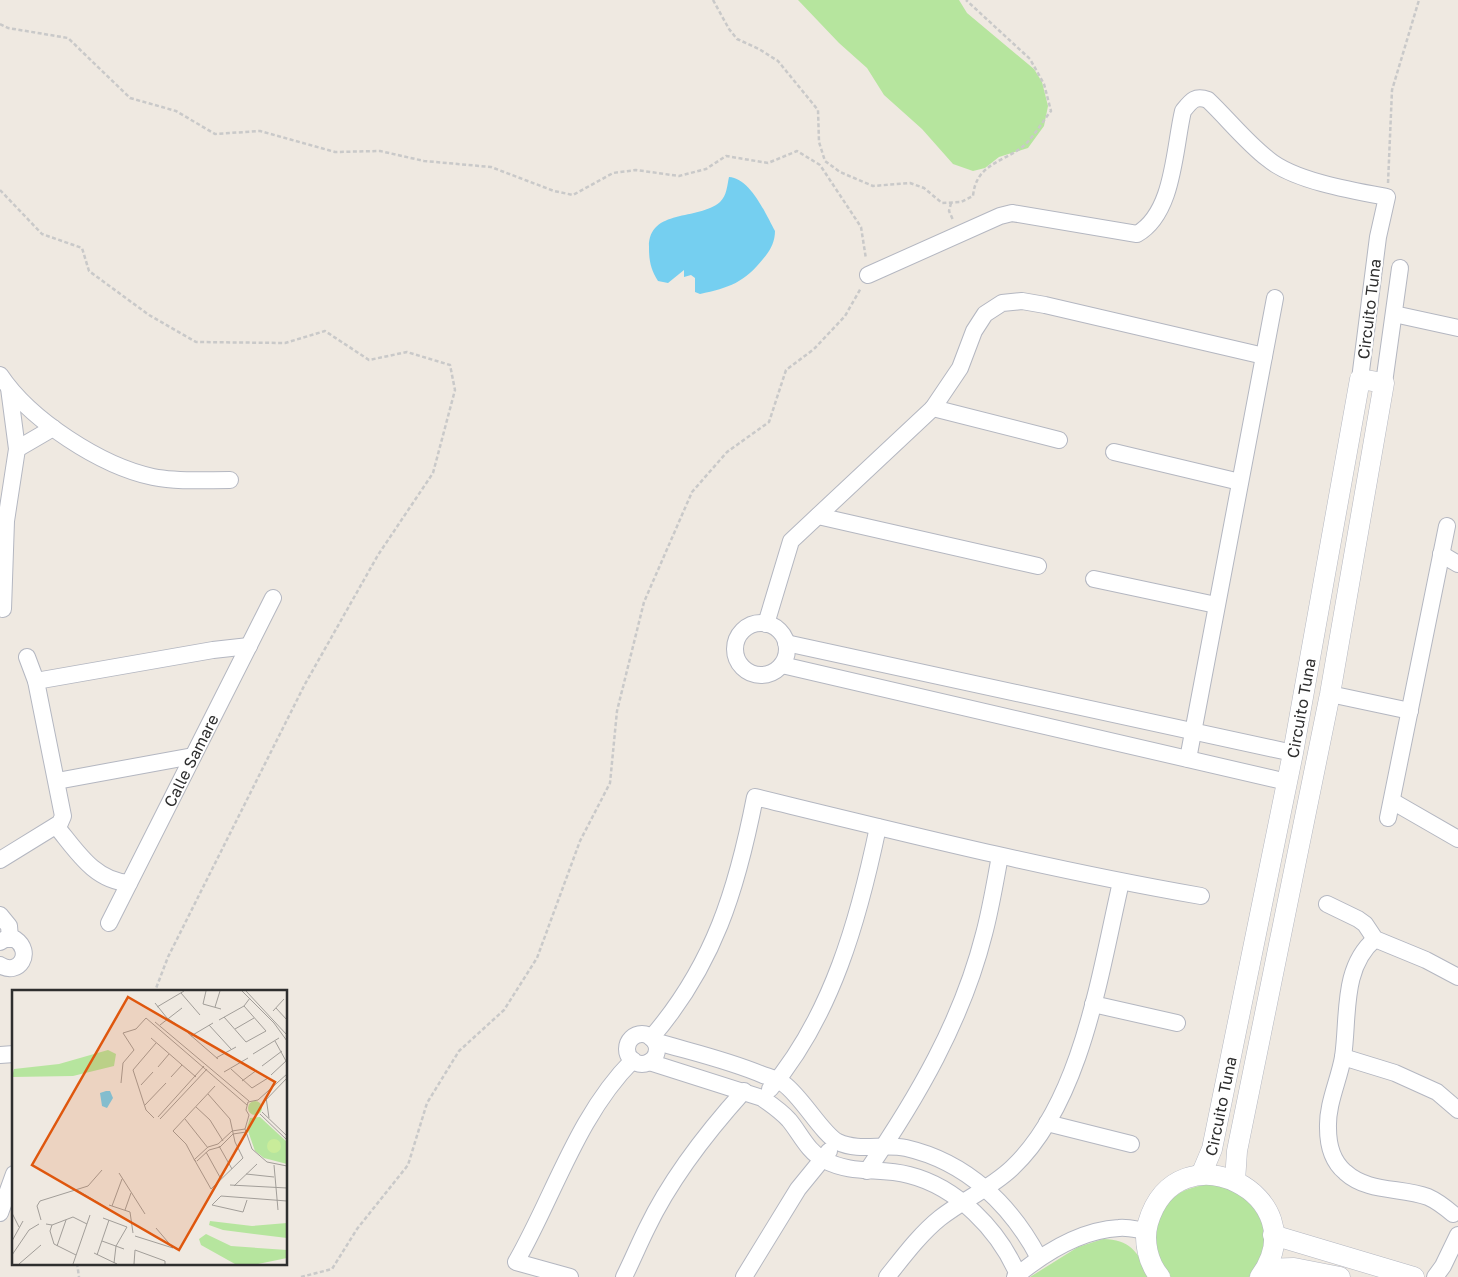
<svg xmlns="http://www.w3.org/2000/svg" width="1458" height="1277" font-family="'Golos Text',sans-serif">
<rect width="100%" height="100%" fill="#efe9e1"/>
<g fill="#b6e59e">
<polygon points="798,0 959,0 967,13 1034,69 1042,82 1048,106 1044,126 1028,148 999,157 985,168 973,171 953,164 922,129 884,95 867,68 839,43"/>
<path d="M1210,1184C1258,1192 1282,1236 1249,1277H1171C1150,1254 1150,1214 1177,1195C1187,1188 1198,1186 1210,1184Z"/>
<path d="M1103,1239C1132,1240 1138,1253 1150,1277H1030L1078,1247Z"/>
</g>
<path fill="#75cff0" d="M729,177C750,178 766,214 775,231C775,242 770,251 763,259C745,282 729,288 700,294L695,292V278L691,275L684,277V270L668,283L658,281C651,270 649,261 649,248C648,208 698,221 720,202C727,195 727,186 729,177Z"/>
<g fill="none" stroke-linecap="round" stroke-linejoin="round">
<defs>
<g id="minor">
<path d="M868,275L1000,216L1012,213L1137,234C1174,213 1174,149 1183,111C1191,101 1195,95 1208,100C1228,119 1246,142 1268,159C1294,181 1354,191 1387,197L1378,237L1360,379"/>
<polyline points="1394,314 1458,328"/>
<path d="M0,375C30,420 101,466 153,477C178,482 205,480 230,480"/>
<polyline points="1384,383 1400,268"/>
<polyline points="933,408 1059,440"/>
<polyline points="17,449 53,428"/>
<polyline points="1114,452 1240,482"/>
<polyline points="818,516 1038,566"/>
<polyline points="1441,554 1458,564"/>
<polyline points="1094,579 1216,605"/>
<polyline points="3,609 6,521 17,449 9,388"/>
<circle cx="761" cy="649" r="26"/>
<polyline points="766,624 791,541 933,408 960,368 974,331 985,314 1002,303 1022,301 1045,305 1264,356"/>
<polyline points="786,643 1293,753"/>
<polyline points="782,665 1287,782"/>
<polyline points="36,681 213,650 249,646"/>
<polyline points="1330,694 1410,711"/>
<polyline points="1188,759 1275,298"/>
<polyline points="57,781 193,756"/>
<polyline points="1392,801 1458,839"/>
<polyline points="1388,818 1447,526"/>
<path d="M56,826C76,850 94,881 129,883"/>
<polyline points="0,860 60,823 63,816 36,681 27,657"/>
<polyline points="1327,904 1358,919 1365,924 1375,939 1426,960 1458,977"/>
<polyline points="0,915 9,926 10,938"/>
<path id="s1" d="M109,923L273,598"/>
<path d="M1375,939C1341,968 1349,1017 1343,1057C1339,1080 1327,1104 1328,1128C1328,1144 1332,1161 1345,1172C1368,1193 1401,1187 1428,1197C1437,1201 1446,1208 1453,1214"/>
<path d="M0,942L5,939H15C34,952 19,977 0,965"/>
<polyline points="1093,1004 1177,1023"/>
<circle cx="642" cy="1049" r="15"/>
<path d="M651,1038C714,965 737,889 755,797C903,833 1051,870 1201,896"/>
<path d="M654,1041C691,1052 728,1060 763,1075C770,1077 778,1080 784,1084C802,1097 823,1135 838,1142C859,1152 884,1143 906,1148C967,1162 1011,1205 1039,1258"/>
<polyline points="0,1055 14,1054"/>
<polyline points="1343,1057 1395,1073 1437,1092 1458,1110"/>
<path d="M649,1062L762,1098C772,1105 781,1111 789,1120C800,1133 808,1152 824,1160C853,1175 879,1167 909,1175C957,1187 999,1230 1018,1275"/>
<path d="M770,1089C832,1016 859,918 878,827"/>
<polyline points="1047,1123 1131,1144"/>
<path d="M867,1171C917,1098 962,1021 984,934C991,908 995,882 1000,856"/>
<polyline points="0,1213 14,1174"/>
<path d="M570,1277L516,1262C554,1196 577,1116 633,1060"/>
<path d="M624,1277C632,1261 639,1244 647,1228C671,1178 707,1132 744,1091"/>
<polyline points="744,1277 798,1189 829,1151"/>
<path d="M887,1277C903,1257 920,1234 940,1218C963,1200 991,1188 1012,1168C1082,1102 1100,973 1121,882"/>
<path d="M1015,1277C1044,1253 1081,1230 1119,1228C1128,1227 1138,1230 1146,1231"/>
<polyline points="1435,1277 1443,1266 1458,1235"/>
</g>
<g id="tertiary">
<path id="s2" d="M1201,1175L1212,1149L1293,753L1360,379L1384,383L1330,694L1237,1151L1235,1181"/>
<polyline points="1273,1235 1414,1277"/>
<polyline points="1266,1269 1294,1268 1340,1277"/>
<path d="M1160,1277C1148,1263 1143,1241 1148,1223C1177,1124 1319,1196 1260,1277"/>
</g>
</defs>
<use href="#minor" stroke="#b4b7c1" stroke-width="18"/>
<use href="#tertiary" stroke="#b4b7c1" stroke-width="21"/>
<g stroke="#c9c9c9" stroke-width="2.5" stroke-dasharray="4 2.5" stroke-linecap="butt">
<path d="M713,0L729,29L737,39L759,49L778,61L818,110L819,142L825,161L840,172L873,186L910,183L924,188L942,203L961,202L973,196C976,165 1000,163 1021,148C1032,140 1042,122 1051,111L1044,84L1030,59L966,0"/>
<polyline points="0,24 8,28 68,38 130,98 176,111 215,134 260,131 335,152 380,151 424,161 491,167 554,191 573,195 613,173 636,170 679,176 706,169 726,156 768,163 797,151 820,165 861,227 866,259"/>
<polyline points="1388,183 1392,90 1419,0"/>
<polyline points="0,190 42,234 82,248 89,271 149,315 196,342 285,343 325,331 369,360 407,352 450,365 455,390 433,473 378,555 305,684 168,957 155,991"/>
<polyline points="951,203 949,211 953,220"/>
<polyline points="77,1263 79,1277"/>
<polyline points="301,1277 332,1269 357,1229 408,1165 427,1103 459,1051 504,1010 537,958 580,841 610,783 617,711 644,602 692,492 727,452 769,422 786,370 814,349 845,316 861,288"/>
</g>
<use href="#minor" stroke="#fff" stroke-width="16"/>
<use href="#tertiary" stroke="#fff" stroke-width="20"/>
</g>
<g text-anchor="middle" stroke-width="4.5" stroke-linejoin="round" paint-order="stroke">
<g font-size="16" fill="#2e2e2e" stroke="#fff">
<text transform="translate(1369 309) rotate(-83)" y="6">Circuito Tuna</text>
<text dy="6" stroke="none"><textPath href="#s2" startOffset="478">Circuito Tuna</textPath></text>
<text dy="6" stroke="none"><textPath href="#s1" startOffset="182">Calle Samare</textPath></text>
<text dy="6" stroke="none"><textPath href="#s2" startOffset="72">Circuito Tuna</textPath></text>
</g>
</g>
<g transform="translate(12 990)">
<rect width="275" height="275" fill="#efe9e1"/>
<path d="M96,60L104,64L102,76L61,86L0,87L2,79L47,74ZM236 118a7 7 0 1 1 14 0a7 7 0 1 1-14 0ZM248,127L275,152V174L252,168L243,161L235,138L238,128ZM198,231L240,236L275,233V248L211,240L197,235ZM194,244L219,256L275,260V268L246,274H223L189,255L187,249Z" fill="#b6e59e"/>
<path d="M255 156a7 7 0 1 1 14 0a7 7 0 1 1-14 0Z" fill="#c9ec9a"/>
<path d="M94,101H98L101,108L95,118L90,116L88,103Z" fill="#75cff0"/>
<path fill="none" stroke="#a29e99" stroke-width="1" d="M194,1L191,14L209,19M230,1L262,33L275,51M234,1L275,45M169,3L188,25M143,13L155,28L164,34M145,17L172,1M203,17L208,1M264,18L275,30M261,21L272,9M212,27L234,52L254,41L232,16M207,30L232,16L238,8M143,32L237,111M148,35L170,18M197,35L219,59M223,39L242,28M176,43L206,69M179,46L201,33M139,48L184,87M241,64L267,48M204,68L224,57M250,76L270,61M146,77L157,64M219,79L240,98L256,88M212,82L236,68M259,85L274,71L263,51M159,87L170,75M230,91L245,80M109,93L111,73L122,60L111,43L124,39L134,28L235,115M129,95L141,82M254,107L257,128M246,110L275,84M250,114L275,88M133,115L154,93M184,117L198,130L211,151M250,122L275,146M248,124L275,150M237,125L233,139L240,159L255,172L275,176M237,125L234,120L236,112L246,110M146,127L192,76M142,128L134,120L121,80L144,53M148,129L195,79M173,129L196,158M207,156L220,179M194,162L209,189M182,169L174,154L161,141L203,96M183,169L196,157L206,154L220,141L233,139M185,171L197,160L208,157L221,144L234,142M184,172L182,169L199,199L231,168L223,152L218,129L196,104M262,175L266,220M107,183L133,224M234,184L262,187M218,195L275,198M222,196L245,174M65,200L90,215M235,210L231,222L200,215L209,206L275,211M97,215L118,222L121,243M100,216L110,189M113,220L119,203M0,223L7,237M91,228L115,237L104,256L102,273M29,230L25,216L28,211L76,196L90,180M34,234L40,235L61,227L75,234M40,235L38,241L42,254L64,265M144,238L161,258M123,246L161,258M0,251L11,231M90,251L112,259M45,256L54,230M82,263L105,274M0,265L17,240L27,234M85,265L97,230M7,274L29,255M61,274L78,225M122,274L123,260L153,271V274"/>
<path fill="#df570e" fill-opacity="0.15" stroke="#df570e" stroke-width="2.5" d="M116,7L263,92L167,260L20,175Z"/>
<rect width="275" height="275" fill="none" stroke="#2e2e2e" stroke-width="2.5"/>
</g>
</svg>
